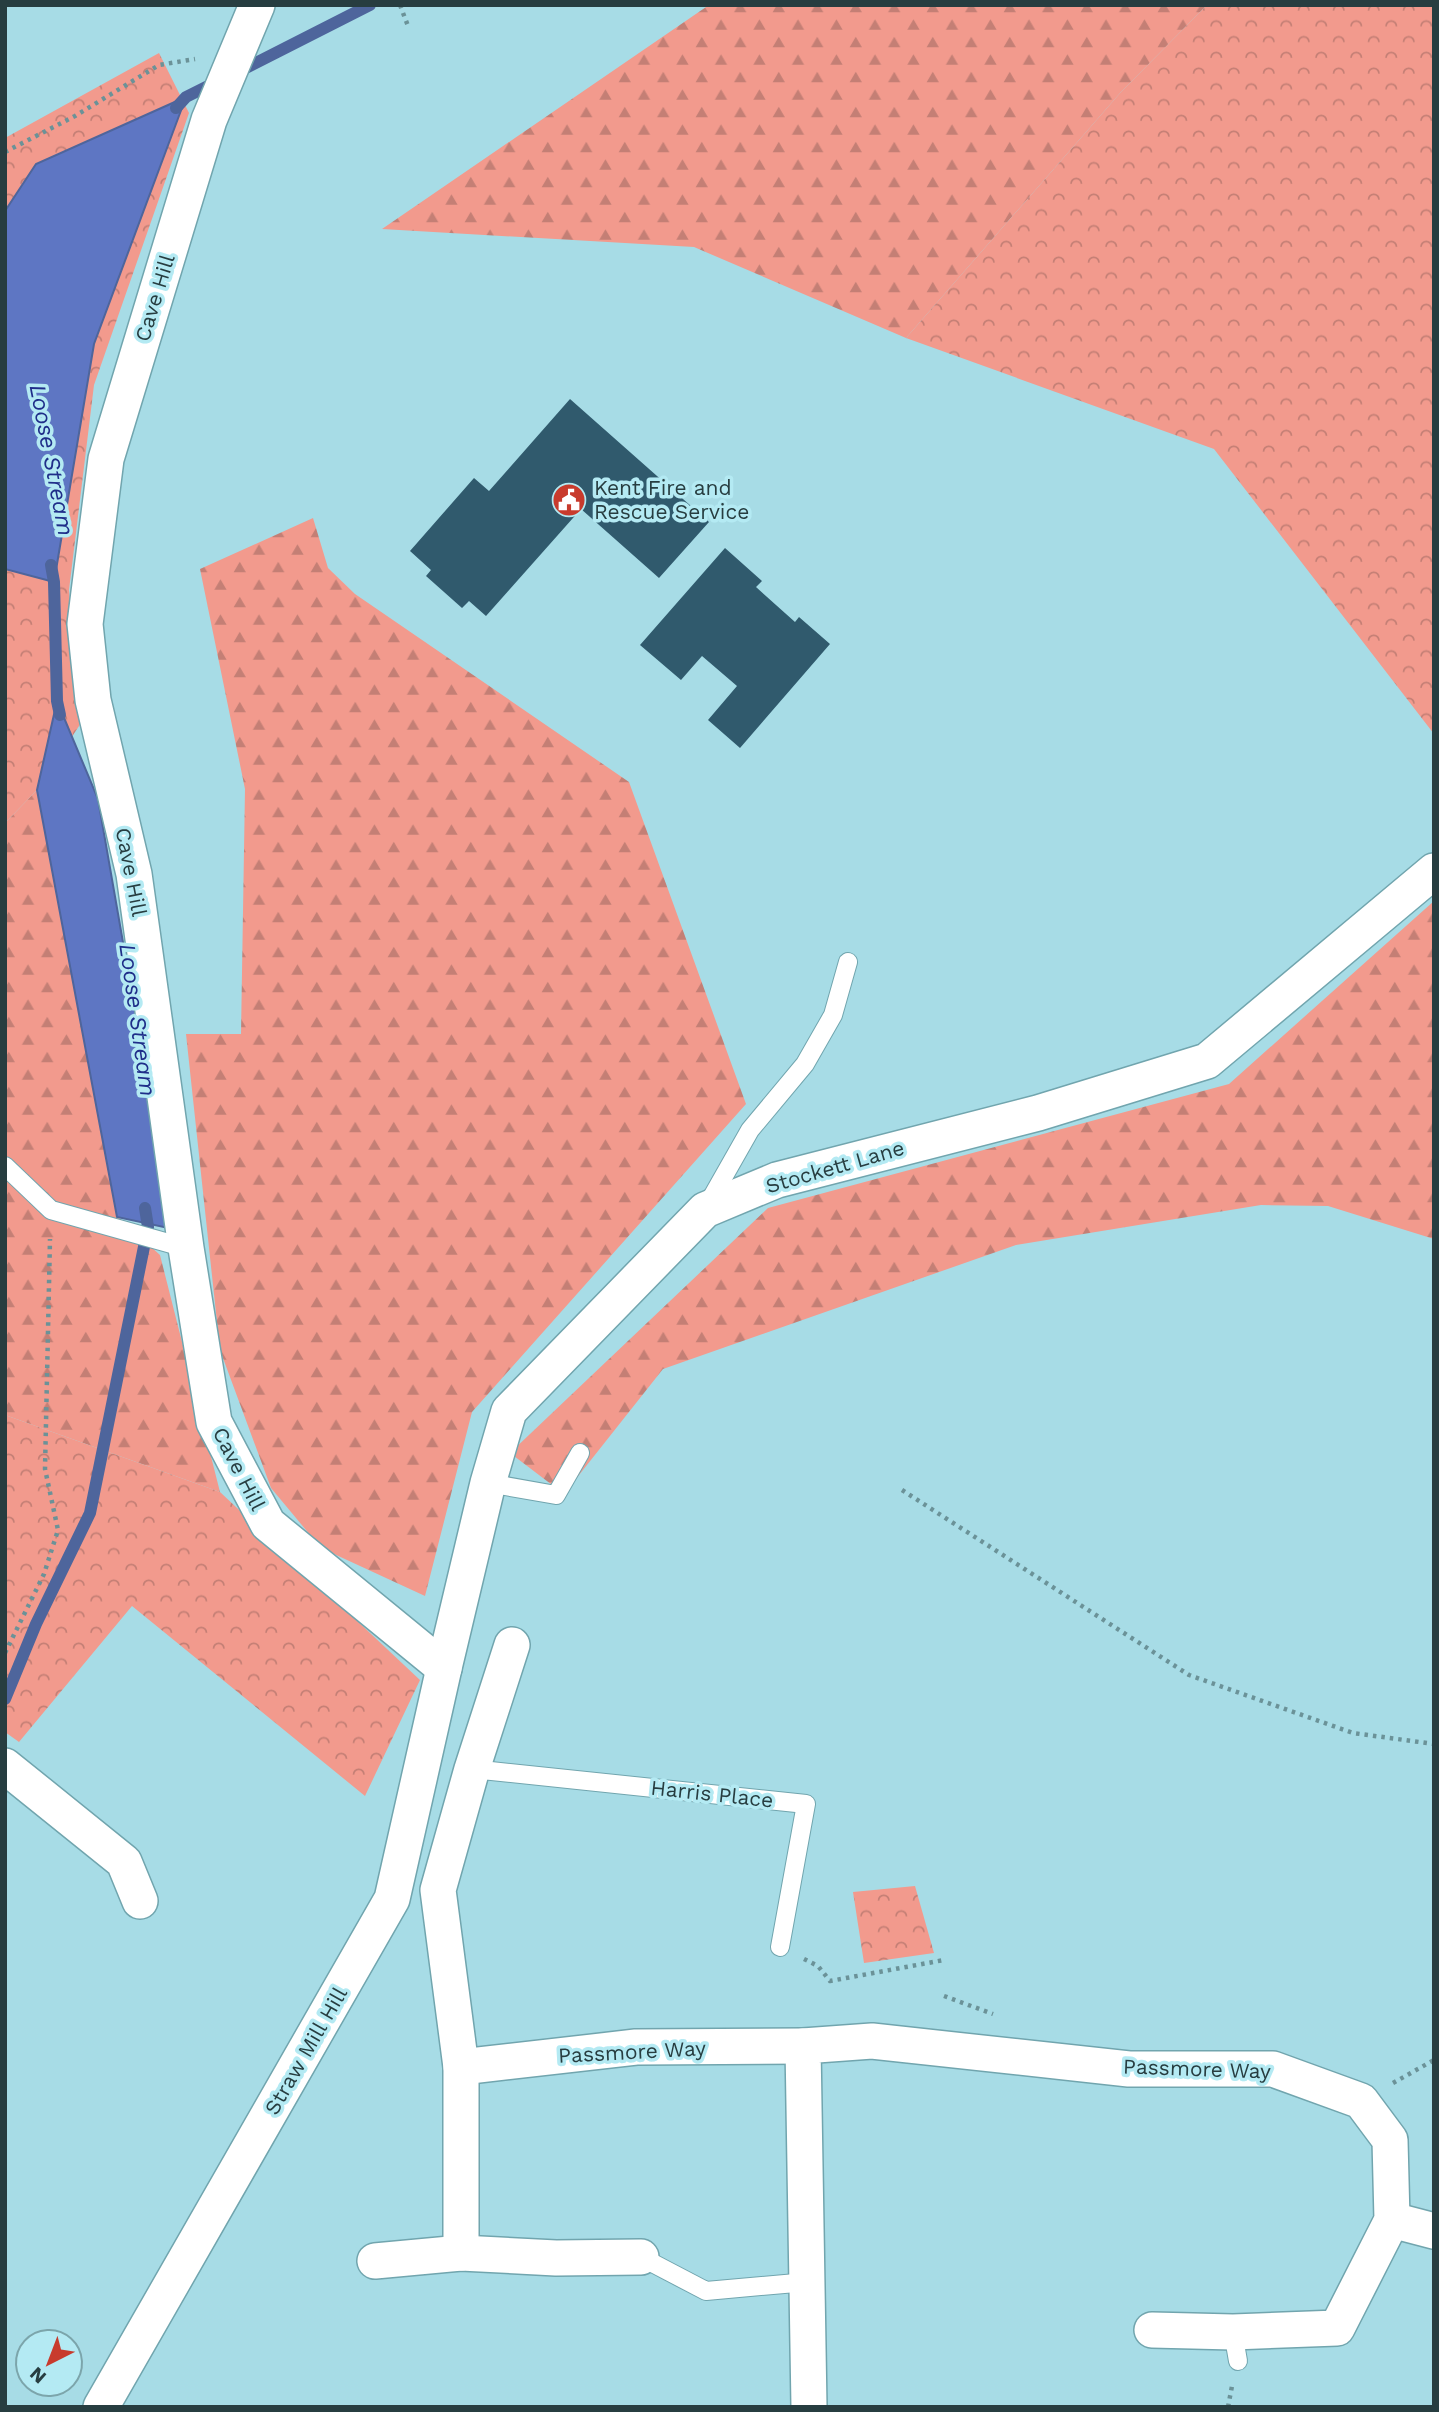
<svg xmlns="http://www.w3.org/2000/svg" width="1439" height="2412" font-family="'Work Sans',sans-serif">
<defs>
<pattern id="forest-firs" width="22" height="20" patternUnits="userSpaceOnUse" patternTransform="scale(1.75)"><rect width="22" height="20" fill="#f29a8d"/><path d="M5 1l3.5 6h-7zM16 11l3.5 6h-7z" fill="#c47f75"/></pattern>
<pattern id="park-crowns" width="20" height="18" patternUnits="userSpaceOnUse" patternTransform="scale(1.75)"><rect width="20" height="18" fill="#f29a8d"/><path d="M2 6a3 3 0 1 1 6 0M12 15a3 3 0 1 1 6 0" fill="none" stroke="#c47f75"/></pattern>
</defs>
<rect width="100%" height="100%" fill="#a7dce6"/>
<g fill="url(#forest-firs)">
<polygon points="709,5 1207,5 1121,92 906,338 694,247 382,229"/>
<polygon points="313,518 328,568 355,594 629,782 746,1104 472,1412 425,1596 321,1548 271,1488 220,1350 186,1034 241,1034 245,789 200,569"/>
<polygon points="37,790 117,1216 160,1255 220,1492 5,1415 5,823"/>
<polygon points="1434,901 1434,1239 1328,1206 1261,1205 1016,1245 663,1369 564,1494 510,1453 768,1208 1229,1084"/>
</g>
<g fill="url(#park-crowns)">
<polygon points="1207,5 1434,5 1434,734 1214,449 906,338 1121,92"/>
<polygon points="159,53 189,113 94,385 69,590 81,723 37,790 5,823 5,138"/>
<polygon points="5,1415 220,1492 420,1680 365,1796 132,1606 19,1742 5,1732"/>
<polygon points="915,1886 934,1953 864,1963 853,1892"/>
</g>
<g fill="#5e76c3" stroke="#4e659c" stroke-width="2">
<polygon points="186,97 94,344 54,582 5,569 5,211 36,164"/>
<polygon points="57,701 98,799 173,1229 117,1217 37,790"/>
</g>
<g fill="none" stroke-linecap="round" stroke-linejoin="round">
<g stroke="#4e659c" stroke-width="12">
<polyline points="236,73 370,5"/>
<polyline points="176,108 186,97 216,82"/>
<polyline points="51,565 54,582 57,701 60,715"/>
<polyline points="5,1699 36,1624 90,1513 148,1227 145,1208"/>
</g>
</g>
<g fill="#305a6d">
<polygon points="570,399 709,522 659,578 581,509 486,616 469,601 462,608 426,576 431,570 410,551 474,478 489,491"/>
<polygon points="725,548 762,581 756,587 795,622 799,617 830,644 740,748 708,720 737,686 702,656 681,680 640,645"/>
</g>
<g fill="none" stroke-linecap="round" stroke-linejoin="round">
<defs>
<g id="lane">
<polyline points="5,1166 51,1210 186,1248"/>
<polyline points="708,1204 750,1130 805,1064 833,1015 848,962"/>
<polyline points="488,1483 556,1495 580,1453"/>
<polyline points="472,1769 806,1804 780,1947"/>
<polyline points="641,2257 706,2291 807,2282"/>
<polyline points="1233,2332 1238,2361"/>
</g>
<g id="street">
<polyline points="257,5 209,120 106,459 85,624 93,700 134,874 186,1248 214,1422 268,1524 444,1668"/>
<polyline points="5,1766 124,1862 140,1901"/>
<polyline points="461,2067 636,2047 803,2046"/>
<polyline points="1392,2220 1434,2231"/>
<polyline points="461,2253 461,2067 438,1890 472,1769 512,1645"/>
<polyline points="375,2261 461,2253 556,2258 641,2257"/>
<polyline points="101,2407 392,1899 444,1668 488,1483 509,1411 705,1210 777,1180 1038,1113 1207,1061 1434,871"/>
<polyline points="809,2407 803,2046 872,2041 1129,2069 1273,2069 1361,2101 1390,2140 1392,2220 1337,2328 1233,2332 1152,2330"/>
</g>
</defs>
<use href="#lane" stroke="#71a5ae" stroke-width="20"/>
<use href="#street" stroke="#71a5ae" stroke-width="38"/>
<g stroke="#6b9298" stroke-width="4.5" stroke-dasharray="3.5 5" stroke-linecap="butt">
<polyline points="400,5 408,26"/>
<polyline points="5,152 75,116 159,65 195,59"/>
<polyline points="902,1490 1189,1675 1353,1733 1434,1744"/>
<polyline points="5,1653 44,1574 58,1530 45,1469 50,1239"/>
<polyline points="804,1959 818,1966 830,1981 944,1960"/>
<polyline points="944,1996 993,2014"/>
<polyline points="1393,2083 1434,2060"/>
<polyline points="1228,2407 1232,2386"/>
</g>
<use href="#lane" stroke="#fff" stroke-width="18"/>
<use href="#street" stroke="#fff" stroke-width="35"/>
</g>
<defs>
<symbol id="civic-disc" viewBox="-11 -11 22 22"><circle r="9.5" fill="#c83b2d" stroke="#b4eaf3"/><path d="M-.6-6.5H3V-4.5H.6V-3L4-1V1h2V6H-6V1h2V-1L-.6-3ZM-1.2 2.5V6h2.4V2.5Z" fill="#fff"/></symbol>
</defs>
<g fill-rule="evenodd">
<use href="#civic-disc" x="550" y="481" width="38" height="38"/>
</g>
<g text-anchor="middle" stroke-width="7" stroke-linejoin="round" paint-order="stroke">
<g font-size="21" fill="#273d40" stroke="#b4eaf3">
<text transform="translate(155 298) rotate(-73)" y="7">Cave Hill</text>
<text transform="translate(131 872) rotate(79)" y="7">Cave Hill</text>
<text transform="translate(835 1167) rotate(-16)" y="7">Stockett Lane</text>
<text transform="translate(239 1469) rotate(63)" y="7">Cave Hill</text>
<text transform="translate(712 1794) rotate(6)" y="7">Harris Place</text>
<text transform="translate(306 2051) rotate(-60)" y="7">Straw Mill Hill</text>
<text transform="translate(632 2052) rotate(-3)" y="7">Passmore Way</text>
<text transform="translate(1197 2069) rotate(2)" y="7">Passmore Way</text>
</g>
<g font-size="21" fill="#273d40" stroke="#b4eaf3" text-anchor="start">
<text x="594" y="495">Kent Fire and<tspan x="594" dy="24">Rescue Service</tspan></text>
</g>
<g font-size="23" font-style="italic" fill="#1f2e89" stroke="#b4eaf3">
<text transform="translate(52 460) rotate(79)" y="8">Loose Stream</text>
<text transform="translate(138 1020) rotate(82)" y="8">Loose Stream</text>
</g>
</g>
<rect width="1439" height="2412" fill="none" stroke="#273d40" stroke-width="14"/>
<g transform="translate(49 2363) rotate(222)"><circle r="33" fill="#b4eaf3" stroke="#7ca5ab" stroke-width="2"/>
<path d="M0-5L12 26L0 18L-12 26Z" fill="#c83b2d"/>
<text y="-10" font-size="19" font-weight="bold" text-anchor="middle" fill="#273d40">N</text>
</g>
</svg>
